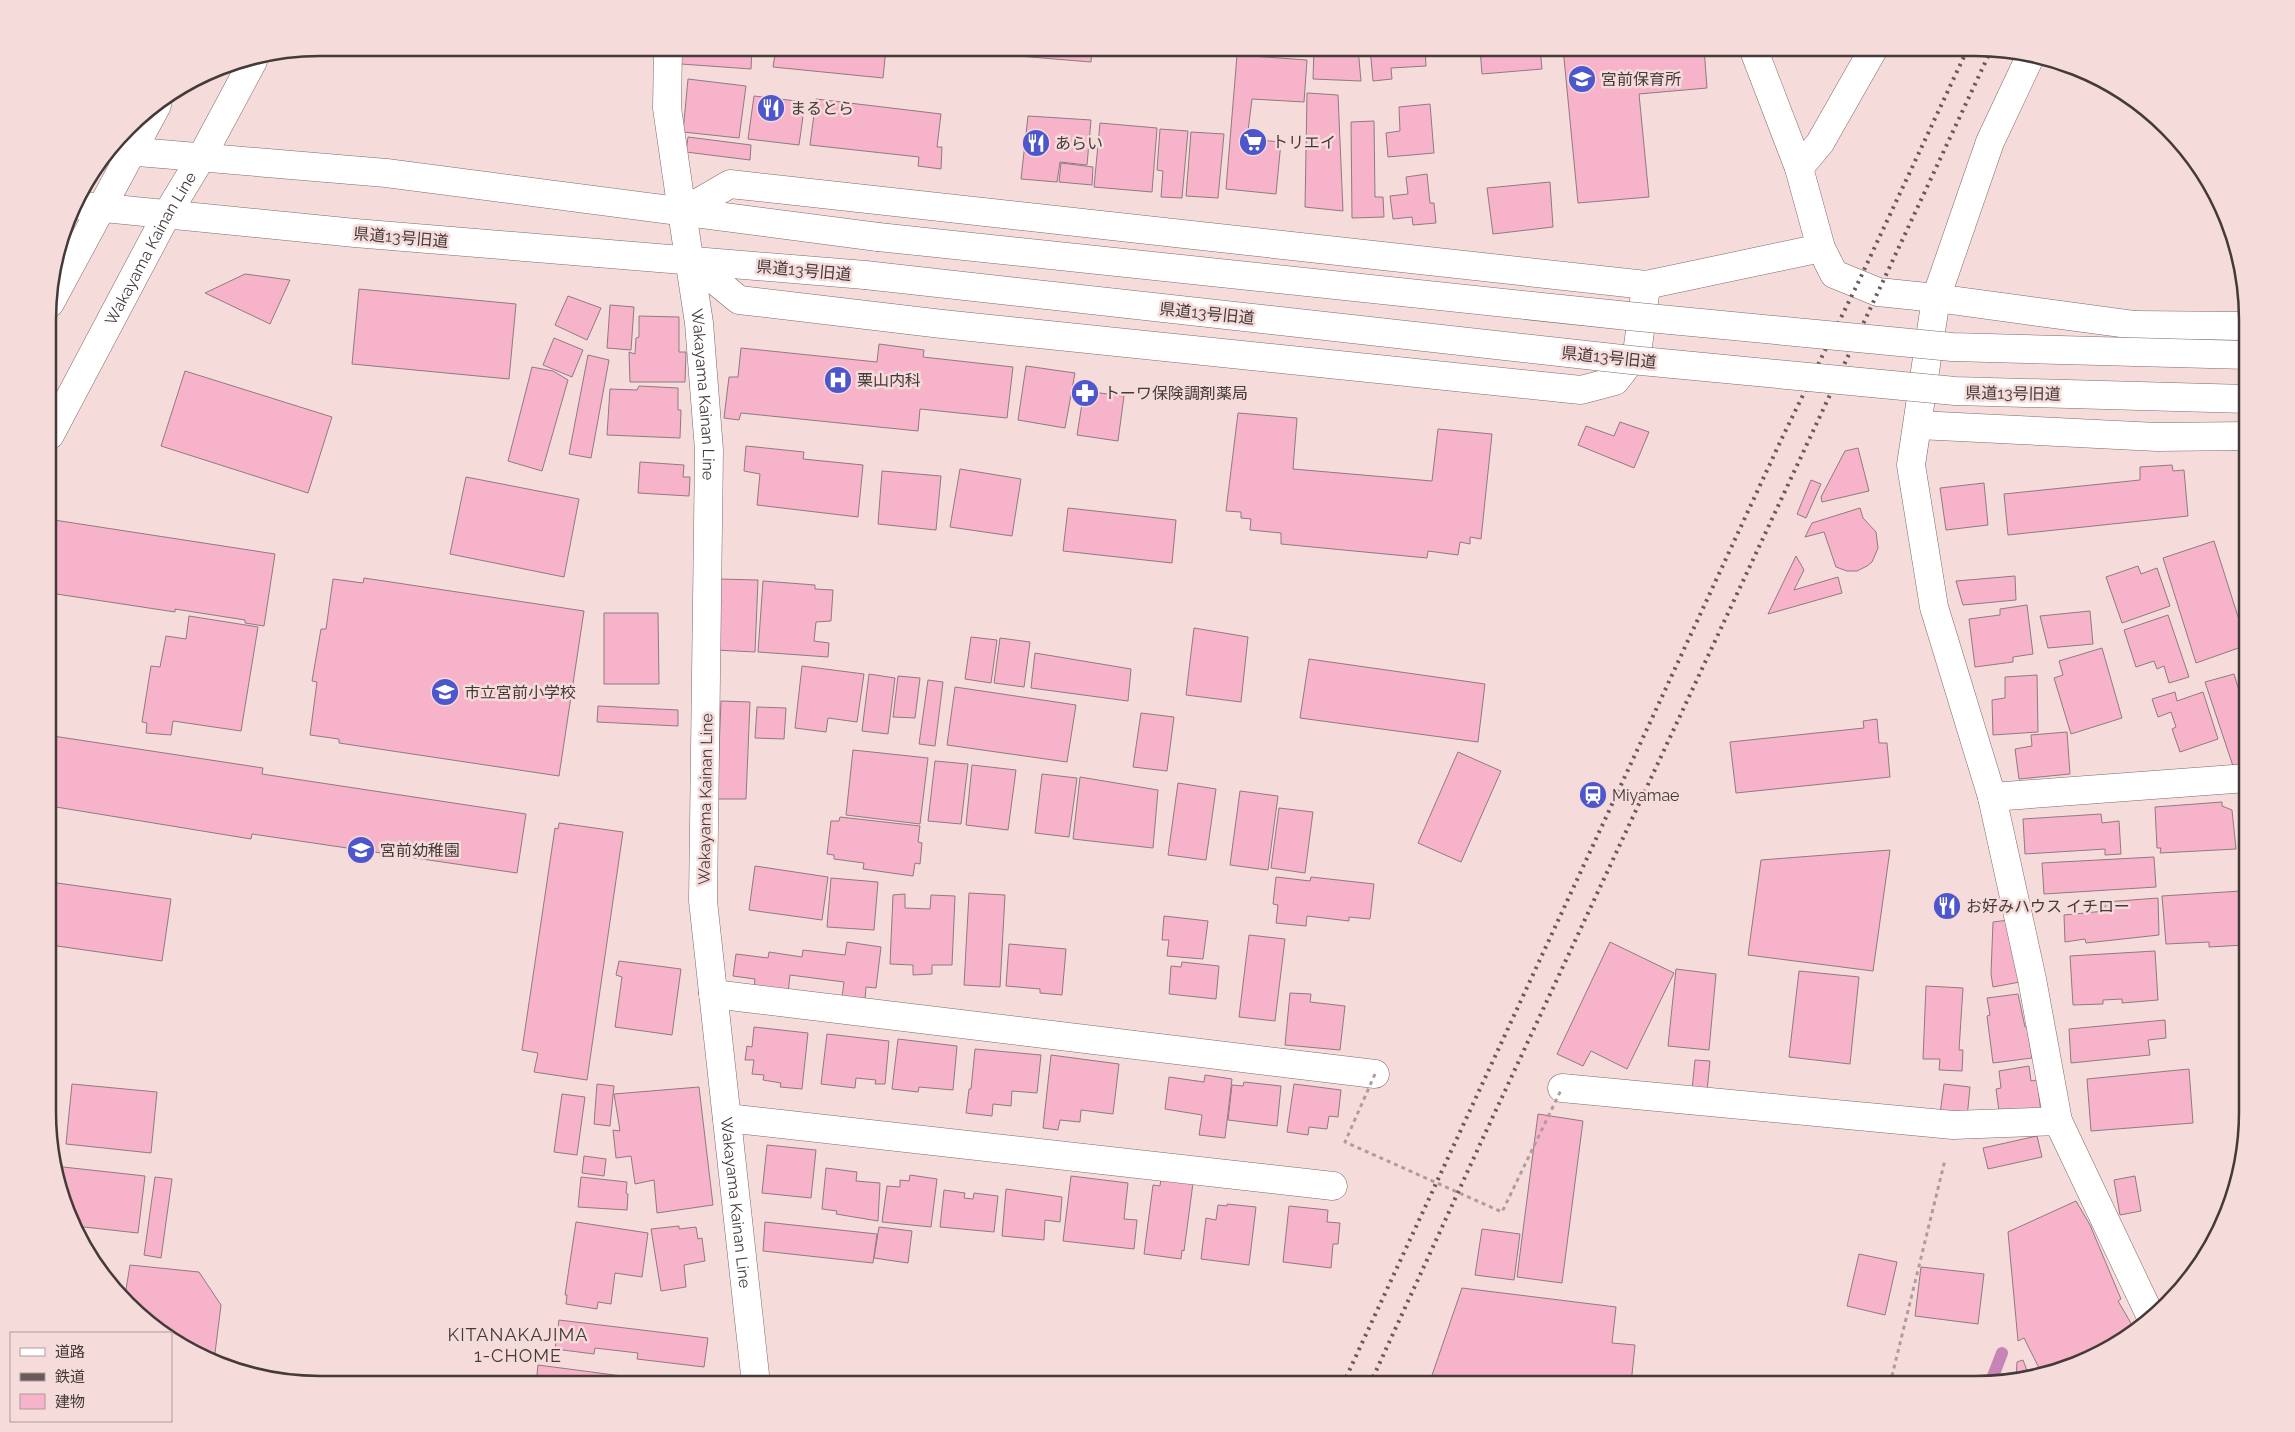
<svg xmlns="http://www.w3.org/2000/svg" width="2295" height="1432" font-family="Raleway,'Noto Sans JP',sans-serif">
<rect width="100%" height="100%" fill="#f6dbdb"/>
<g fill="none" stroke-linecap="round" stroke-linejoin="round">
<polyline stroke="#c784b6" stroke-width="12" points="1990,1384 2002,1353"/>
</g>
<g fill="#f7b3c9" stroke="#907a81">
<polygon points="682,48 752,48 751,69 681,64"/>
<polygon points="776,48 886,48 883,78 773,67"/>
<polygon points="970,48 1092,48 1091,62 969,52"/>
<polygon points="1314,48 1358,48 1361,81 1313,79"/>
<polygon points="1370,48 1425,48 1426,66 1391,68 1392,79 1373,81"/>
<polygon points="1480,48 1540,48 1542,69 1482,74"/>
<polygon points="1563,48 1704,48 1707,88 1639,94 1649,197 1578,203"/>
<polygon points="1237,55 1307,60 1304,102 1252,99 1247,139 1281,142 1276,194 1226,189"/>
<polygon points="688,79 746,86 739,138 683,132"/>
<polygon points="1307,93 1338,95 1343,211 1305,207"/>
<polygon points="754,96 805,102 799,145 748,139"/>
<polygon points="816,99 941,114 937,147 942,147 941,169 918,166 919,157 810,145"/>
<polygon points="1430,104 1434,153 1388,157 1386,133 1400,131 1399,107"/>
<polygon points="1028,116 1091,120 1087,165 1060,162 1057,182 1021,179"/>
<polygon points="1374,121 1375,197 1383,197 1384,217 1352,218 1351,122"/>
<polygon points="1100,123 1157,128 1152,192 1094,187"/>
<polygon points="1160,129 1188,131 1182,198 1161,197 1163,171 1157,170"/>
<polygon points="1191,132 1224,134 1218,198 1186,196"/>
<polygon points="688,137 751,145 750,160 686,152"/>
<polygon points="1061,163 1093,167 1092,185 1059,182"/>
<polygon points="1427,174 1430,203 1434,203 1436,223 1413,225 1412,217 1393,219 1390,196 1408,194 1406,177"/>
<polygon points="1550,182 1553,227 1493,234 1487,188"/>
<polygon points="245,274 290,280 270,324 205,293"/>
<polygon points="359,289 516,304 509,379 352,364"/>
<polygon points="568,296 601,308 587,340 555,325"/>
<polygon points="610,305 634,307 631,350 607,348"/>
<polygon points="639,316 679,317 679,352 686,352 685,382 630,382 629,352 635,354 636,338 639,337"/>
<polygon points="554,338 583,350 572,377 543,365"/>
<polygon points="879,344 924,350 923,357 1013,367 1007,418 920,409 918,431 741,413 739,420 724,418 729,377 738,377 741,348 877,362"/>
<polygon points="588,355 609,360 591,458 569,454"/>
<polygon points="1026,366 1075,373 1065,428 1018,420"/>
<polygon points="532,367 553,371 568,380 542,471 508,461"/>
<polygon points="185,371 332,417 308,493 161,446"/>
<polygon points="639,386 678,388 678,410 681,410 680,438 607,435 610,389 637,390"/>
<polygon points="1084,391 1124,396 1118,441 1077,435"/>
<polygon points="1238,413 1297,418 1293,469 1432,481 1438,429 1492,434 1481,539 1470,537 1470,544 1460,542 1458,555 1428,551 1427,558 1281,544 1281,533 1250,530 1251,519 1241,518 1241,512 1226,511"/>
<polygon points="1620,422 1649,432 1634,468 1578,445 1586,426 1614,436"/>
<polygon points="746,446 804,452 803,459 863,465 858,517 757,505 760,474 744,471"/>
<polygon points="1858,448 1869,491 1822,502 1821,497 1845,451"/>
<polygon points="640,462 684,465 683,477 690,477 689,496 638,493"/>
<polygon points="2172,465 2173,471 2184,470 2188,516 2008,535 2004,494 2140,480 2140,467"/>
<polygon points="960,469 1021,479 1012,536 950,527"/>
<polygon points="882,471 941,476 936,530 878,524"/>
<polygon points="466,477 579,499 564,577 450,554"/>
<polygon points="1811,480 1821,484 1806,518 1797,514"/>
<polygon points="1984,483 1988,525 1946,530 1940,488"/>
<polygon points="1068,508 1176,520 1172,563 1063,551"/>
<polygon points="1860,508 1863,518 1876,532 1878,548 1872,562 1867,566 1857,571 1847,571 1836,567 1824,532 1805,537 1812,523"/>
<polygon points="54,520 275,554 264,626 245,623 245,620 175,609 175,612 50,593 50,550"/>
<polygon points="2214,541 2247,645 2196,663 2163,558"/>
<polygon points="1796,556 1804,570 1794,590 1838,577 1842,593 1768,614"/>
<polygon points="2138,566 2141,574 2157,568 2170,606 2122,623 2106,577"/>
<polygon points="2015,576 2016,600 1963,605 1956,581"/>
<polygon points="364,578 584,611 559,776 339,743 339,739 310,735 317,682 312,681 321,629 326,629 333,579 363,583"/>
<polygon points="718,579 758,580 755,652 715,650"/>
<polygon points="763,581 815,585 815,589 833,590 831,621 816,622 814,641 829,643 828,657 758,652"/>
<polygon points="2027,605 2033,654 2013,657 2013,662 1975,667 1969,619 2000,615 2000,609"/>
<polygon points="2090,611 2093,644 2048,648 2040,616"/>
<polygon points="604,613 658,613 659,684 604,684"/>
<polygon points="2168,615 2189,677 2169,683 2164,666 2157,669 2154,661 2136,667 2124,630"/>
<polygon points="189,616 258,627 241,731 173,721 171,735 146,733 147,723 142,722 151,666 160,667 166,636 186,639"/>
<polygon points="1194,628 1248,637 1241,702 1186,695"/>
<polygon points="971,637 997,640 991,683 965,679"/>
<polygon points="1000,638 1030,642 1024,687 994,683"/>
<polygon points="2102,648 2122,718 2071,734 2054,678 2063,675 2059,661"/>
<polygon points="1035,653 1131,669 1128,701 1031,688"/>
<polygon points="1309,659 1485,684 1478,742 1300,718"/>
<polygon points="802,666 864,674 857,722 828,718 826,732 795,728"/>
<polygon points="869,674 895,678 888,734 862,731"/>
<polygon points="2234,674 2240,694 2247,692 2247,762 2233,766 2205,682"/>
<polygon points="2037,675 2038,732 1993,735 1992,700 2005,698 2005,677"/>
<polygon points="898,676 920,678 915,718 893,717"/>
<polygon points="928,680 943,682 935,746 919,744"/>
<polygon points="955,687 1076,705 1067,762 947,745"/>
<polygon points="2175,692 2177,701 2203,692 2218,739 2180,752 2172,729 2176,727 2171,712 2158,717 2152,699"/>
<polygon points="721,701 750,702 746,799 717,799"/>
<polygon points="598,706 678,710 678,726 597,722"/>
<polygon points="757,707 786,708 784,739 755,738"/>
<polygon points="1141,713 1174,717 1167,771 1133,767"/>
<polygon points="1877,719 1879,743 1887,743 1890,777 1736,793 1730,742 1864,728 1863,721"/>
<polygon points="2067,732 2070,774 2019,779 2015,749 2032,746 2031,735"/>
<polygon points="53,736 263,768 262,774 526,814 517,873 252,834 251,839 50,806 50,758"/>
<polygon points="853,750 928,758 920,824 846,815"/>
<polygon points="1458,752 1501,771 1461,862 1418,843"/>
<polygon points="935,761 968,764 961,824 928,821"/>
<polygon points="972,765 1016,770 1008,830 966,825"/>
<polygon points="1042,774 1077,778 1069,837 1035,833"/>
<polygon points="1080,777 1158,790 1153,848 1073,839"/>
<polygon points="1178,783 1216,789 1206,860 1168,855"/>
<polygon points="1240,791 1278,796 1268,870 1230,865"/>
<polygon points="2222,802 2222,806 2232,810 2236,849 2160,853 2161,848 2157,848 2155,807"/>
<polygon points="1279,808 1313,812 1305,873 1271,868"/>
<polygon points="2101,814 2102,823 2119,821 2121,854 2105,855 2105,849 2025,854 2023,819"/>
<polygon points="840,817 920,826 918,842 922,843 920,864 915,863 913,876 863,869 864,863 834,859 834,855 827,854 831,821 839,821"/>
<polygon points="559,823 623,832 587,1080 534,1072 538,1053 522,1050 555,828 558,829"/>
<polygon points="1890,850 1873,971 1748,955 1761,860"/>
<polygon points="2154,857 2156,887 2044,894 2042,863"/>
<polygon points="755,866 828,877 822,920 749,910"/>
<polygon points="1276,877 1310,881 1311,877 1374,884 1370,919 1349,917 1349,921 1307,916 1306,926 1276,923 1278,905 1273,904"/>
<polygon points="831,878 878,882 874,930 827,927"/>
<polygon points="50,882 171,899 162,961 50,945"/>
<polygon points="2241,891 2245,945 2209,947 2209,942 2166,944 2162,896"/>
<polygon points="969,893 1005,895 1000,987 964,985"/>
<polygon points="905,894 905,908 930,909 931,895 955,896 952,965 932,965 932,974 913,975 913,965 890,964 893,895"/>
<polygon points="2158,898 2159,935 2086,943 2085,939 2065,942 2064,915 2105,911 2105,902"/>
<polygon points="1164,916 1208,921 1203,959 1167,956 1169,940 1162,940"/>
<polygon points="2009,920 2020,982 1993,987 1991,974 1993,922"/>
<polygon points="1249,935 1285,939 1275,1021 1239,1017"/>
<polygon points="847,942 881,947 876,988 866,987 865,1000 842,997 844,982 790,975 788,994 754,989 755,979 733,976 736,954 768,958 769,952 802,957 803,950 845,955"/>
<polygon points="1610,942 1674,973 1627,1069 1591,1051 1583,1066 1557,1054"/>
<polygon points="1009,944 1066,949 1062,995 1040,993 1040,989 1006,986"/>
<polygon points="2155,951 2158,1000 2122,1003 2122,999 2103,1000 2103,1004 2073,1005 2070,956"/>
<polygon points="619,961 681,969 672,1035 615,1027 622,977 616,975"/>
<polygon points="1182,962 1219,966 1216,999 1169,994 1171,966 1181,967"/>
<polygon points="1676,969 1716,974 1709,1050 1668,1046"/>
<polygon points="1799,971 1859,977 1850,1064 1789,1057"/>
<polygon points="1926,986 1963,988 1959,1050 1963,1050 1962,1071 1939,1070 1940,1059 1923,1059"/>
<polygon points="1290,993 1311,994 1310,1002 1345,1006 1340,1050 1285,1045"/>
<polygon points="2018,994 2025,1027 2027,1026 2032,1058 1993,1063 1987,1016 1990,1015 1987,998"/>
<polygon points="2165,1020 2166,1038 2148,1040 2150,1055 2071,1063 2069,1029"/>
<polygon points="754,1027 808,1033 802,1089 780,1087 781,1083 763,1080 764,1075 752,1074 754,1060 745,1060 747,1046 752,1047"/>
<polygon points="827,1034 889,1041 885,1084 875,1084 876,1080 856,1078 855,1088 821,1084"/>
<polygon points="898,1039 957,1046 953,1090 919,1087 918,1092 892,1089"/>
<polygon points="975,1049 1041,1055 1037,1093 1012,1091 1011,1106 993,1104 992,1116 966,1113 969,1089 971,1089"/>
<polygon points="1051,1055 1119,1064 1113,1114 1081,1110 1080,1122 1060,1120 1058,1130 1043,1128"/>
<polygon points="1695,1060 1710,1061 1707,1091 1692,1090"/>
<polygon points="2029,1066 2031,1081 2037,1080 2041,1112 2000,1118 1996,1089 2001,1088 1999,1071"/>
<polygon points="2189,1069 2193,1123 2091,1131 2087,1079"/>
<polygon points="1205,1075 1232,1079 1225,1138 1199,1135 1202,1115 1165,1109 1169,1077 1204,1082"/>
<polygon points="1244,1082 1281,1086 1277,1126 1228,1120 1232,1085 1243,1086"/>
<polygon points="72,1084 157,1092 151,1153 66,1144"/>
<polygon points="597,1084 614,1086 610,1126 594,1124"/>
<polygon points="1294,1084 1341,1090 1338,1117 1329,1116 1327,1129 1309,1127 1308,1135 1287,1132"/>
<polygon points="1944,1084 1970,1087 1967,1118 1940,1114"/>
<polygon points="699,1087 713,1205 657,1213 654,1180 635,1184 631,1156 616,1158 613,1130 620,1131 614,1094"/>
<polygon points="562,1094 585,1097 577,1155 554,1152"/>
<polygon points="1538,1114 1583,1121 1562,1283 1517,1277"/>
<polygon points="2037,1136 2042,1157 1988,1169 1983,1148"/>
<polygon points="2246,1136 2242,1152 2241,1137"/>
<polygon points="767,1145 816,1150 811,1198 762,1193"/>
<polygon points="584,1156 606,1159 604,1176 582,1173"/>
<polygon points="54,1166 145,1176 138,1233 75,1226 62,1200"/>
<polygon points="826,1168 857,1172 856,1181 880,1183 878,1221 836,1214 837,1211 822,1209"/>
<polygon points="910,1175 937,1179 931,1227 882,1222 887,1186 900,1187 900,1180 909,1181"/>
<polygon points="1071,1176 1128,1183 1124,1219 1137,1220 1134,1249 1063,1241"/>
<polygon points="2135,1176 2141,1211 2120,1215 2114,1180"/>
<polygon points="155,1177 172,1179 161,1258 144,1255"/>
<polygon points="581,1177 627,1182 626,1193 628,1194 627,1210 578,1207"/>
<polygon points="1161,1178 1193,1183 1184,1251 1182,1250 1181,1259 1144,1254 1153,1185 1160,1186"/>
<polygon points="1006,1189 1062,1197 1060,1222 1045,1220 1044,1240 1002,1236"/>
<polygon points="944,1190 965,1193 964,1198 973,1199 974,1193 998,1196 994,1232 940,1227"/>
<polygon points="2076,1201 2090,1225 2121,1299 2118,1301 2135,1330 2111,1348 2043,1376 2024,1338 2018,1341 2008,1232"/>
<polygon points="1227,1204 1256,1207 1249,1265 1201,1259 1206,1218 1216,1220 1218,1205 1227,1206"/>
<polygon points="1289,1206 1328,1210 1327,1222 1340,1223 1338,1244 1333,1244 1331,1268 1283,1262"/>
<polygon points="576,1222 648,1233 642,1277 615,1273 611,1304 598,1302 597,1309 566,1304 567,1295 565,1295"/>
<polygon points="765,1222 877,1234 873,1263 763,1251"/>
<polygon points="679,1226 679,1229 696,1227 698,1239 702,1238 705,1261 684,1265 686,1287 661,1291 651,1229"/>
<polygon points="879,1227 912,1231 908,1263 874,1258"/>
<polygon points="1482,1229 1520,1234 1514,1280 1475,1275"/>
<polygon points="1859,1254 1897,1262 1885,1315 1847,1306"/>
<polygon points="130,1265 199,1272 221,1305 214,1361 171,1340 171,1333 164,1333 125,1295"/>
<polygon points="1921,1267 1984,1274 1978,1324 1915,1316"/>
<polygon points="1462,1288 1616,1307 1612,1343 1635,1345 1631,1384 1429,1384"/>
<polygon points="559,1320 708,1338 704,1367 637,1359 638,1353 595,1348 594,1354 555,1349"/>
<polygon points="2023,1360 2029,1376 2016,1380 2017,1362"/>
<polygon points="538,1365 622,1376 621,1384 536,1384"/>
<polygon points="632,1378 663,1382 662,1384 632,1384"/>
</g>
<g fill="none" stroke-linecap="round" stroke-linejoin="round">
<defs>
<g id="minor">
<polyline points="668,48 667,108 682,212 730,184 1646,285 1821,248"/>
<polyline points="1753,48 1799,168 1821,248 1834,274 1878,292 1936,298 1911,465 1934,607 1992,797 2032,979 2058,1121 2151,1317"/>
<polyline points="2030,57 1990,142 1936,298 2135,325 2247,326"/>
<polyline points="114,150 386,173 878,237"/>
<polyline points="1799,168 1820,143 1874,48"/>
<polyline points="74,205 355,233 865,275"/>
<polyline points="690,260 739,300 942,324 1581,390 1615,381 1637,353 1645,294"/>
<polyline points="1918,425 2157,437 2247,436"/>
<polyline points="1992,797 2247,778"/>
<polyline points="713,994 1375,1074"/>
<polyline points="1562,1088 1953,1125 2058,1121"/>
<polyline points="727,1118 1333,1186"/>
</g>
<g id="major">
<path id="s1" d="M682,212L699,323L709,450L703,901L756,1384"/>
<polyline points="50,303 157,105"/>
<path id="s2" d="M50,435L167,214L201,158L253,61"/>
</g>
</defs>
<use href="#minor" stroke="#806868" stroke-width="29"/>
<use href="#major" stroke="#806868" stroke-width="29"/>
<polyline stroke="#b09c9c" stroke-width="3" stroke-dasharray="4 4" stroke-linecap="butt" points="1890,1384 1945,1160"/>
<use href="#minor" stroke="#fff" stroke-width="28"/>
<use href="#major" stroke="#fff" stroke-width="28"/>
<g stroke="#695b5b" stroke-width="4" stroke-dasharray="2.5 5" stroke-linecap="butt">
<polyline points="1343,1384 1782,438 1857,285 1968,48"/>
<polyline points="1370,1384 1482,1140 1991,50"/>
</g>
<defs>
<g id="minor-bridge">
<polyline points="878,237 1628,316 1952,347 2247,355"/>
<polyline points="865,275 1631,360 1955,391 2247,399"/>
</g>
</defs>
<use href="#minor-bridge" stroke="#806868" stroke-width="29" stroke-linecap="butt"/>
<polyline stroke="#b09c9c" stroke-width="3" stroke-dasharray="4 4" stroke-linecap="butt" points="1375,1074 1345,1142 1502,1212 1562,1088"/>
<use href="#minor-bridge" stroke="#fff" stroke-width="28"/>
</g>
<defs>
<symbol id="school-disc" viewBox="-11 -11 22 22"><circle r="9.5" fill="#4e56cc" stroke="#f6dbdb"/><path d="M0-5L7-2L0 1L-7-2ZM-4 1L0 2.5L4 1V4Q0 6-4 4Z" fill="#fff"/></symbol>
<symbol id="restaurant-disc" viewBox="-11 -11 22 22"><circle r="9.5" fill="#4e56cc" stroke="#f6dbdb"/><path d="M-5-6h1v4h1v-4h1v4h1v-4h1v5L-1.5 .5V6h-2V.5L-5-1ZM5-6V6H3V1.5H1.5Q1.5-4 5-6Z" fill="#fff"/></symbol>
<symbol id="supermarket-disc" viewBox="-11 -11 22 22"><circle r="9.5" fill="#4e56cc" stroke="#f6dbdb"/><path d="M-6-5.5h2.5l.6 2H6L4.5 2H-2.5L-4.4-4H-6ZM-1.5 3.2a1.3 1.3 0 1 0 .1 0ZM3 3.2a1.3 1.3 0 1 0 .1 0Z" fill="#fff"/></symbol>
<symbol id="hospital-disc" viewBox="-11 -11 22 22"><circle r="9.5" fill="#4e56cc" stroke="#f6dbdb"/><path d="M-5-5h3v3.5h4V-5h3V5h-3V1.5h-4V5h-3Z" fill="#fff"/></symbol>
<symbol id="pharmacy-disc" viewBox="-11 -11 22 22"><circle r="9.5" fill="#4e56cc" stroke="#f6dbdb"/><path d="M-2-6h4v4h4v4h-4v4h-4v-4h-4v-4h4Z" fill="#fff"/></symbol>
<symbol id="station-disc" viewBox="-11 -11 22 22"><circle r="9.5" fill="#4e56cc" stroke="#f6dbdb"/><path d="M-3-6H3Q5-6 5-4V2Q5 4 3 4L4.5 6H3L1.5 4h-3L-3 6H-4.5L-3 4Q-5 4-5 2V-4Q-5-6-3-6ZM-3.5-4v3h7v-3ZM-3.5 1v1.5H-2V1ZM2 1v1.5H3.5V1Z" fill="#fff"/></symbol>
</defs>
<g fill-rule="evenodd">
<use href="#school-disc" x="1566" y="63" width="32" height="32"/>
<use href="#restaurant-disc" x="755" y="92" width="32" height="32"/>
<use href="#supermarket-disc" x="1237" y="126" width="32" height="32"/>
<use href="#restaurant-disc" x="1020" y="127" width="32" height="32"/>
<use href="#hospital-disc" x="822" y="364" width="32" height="32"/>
<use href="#pharmacy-disc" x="1069" y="377" width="32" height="32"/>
<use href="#school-disc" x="429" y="676" width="32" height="32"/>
<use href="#station-disc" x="1577" y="779" width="32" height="32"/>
<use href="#school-disc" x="345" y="834" width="32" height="32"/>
<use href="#restaurant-disc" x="1931" y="890" width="32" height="32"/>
</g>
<g text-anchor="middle" stroke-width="5" stroke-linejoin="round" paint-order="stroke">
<g font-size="16" fill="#443a3a" stroke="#f6dbdb" text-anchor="start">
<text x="1601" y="85">宮前保育所</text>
<text x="790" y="114">まるとら</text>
<text x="1272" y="148">トリエイ</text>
<text x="1055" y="149">あらい</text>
<text x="857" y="386">栗山内科</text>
<text x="1104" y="399">トーワ保険調剤薬局</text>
<text x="464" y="698">市立宮前小学校</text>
<text x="1612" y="801">Miyamae</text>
<text x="380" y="856">宮前幼稚園</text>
<text x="1966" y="912">お好みハウス イチロー</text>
</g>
<g font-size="16" fill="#443a3a" stroke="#f6dbdb">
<text transform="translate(401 237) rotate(5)" y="6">県道13号旧道</text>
<text dy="6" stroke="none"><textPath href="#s2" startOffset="212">Wakayama Kainan Line</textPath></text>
<text transform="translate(804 270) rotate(5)" y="6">県道13号旧道</text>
<text transform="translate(1207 313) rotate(6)" y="6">県道13号旧道</text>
<text transform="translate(1609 357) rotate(6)" y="6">県道13号旧道</text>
<text transform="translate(2013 393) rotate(1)" y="6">県道13号旧道</text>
<text dy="6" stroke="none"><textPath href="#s1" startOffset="184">Wakayama Kainan Line</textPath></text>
<text transform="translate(705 799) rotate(-89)" y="6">Wakayama Kainan Line</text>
<text dy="6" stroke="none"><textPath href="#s1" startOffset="994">Wakayama Kainan Line</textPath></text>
</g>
<g font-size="18" letter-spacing="1" fill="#443a3a" stroke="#f6dbdb">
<text x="518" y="1341">KITANAKAJIMA<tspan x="518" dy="21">1-CHOME</tspan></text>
</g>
</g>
<path d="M0 0H2295V1432H0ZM320 56H1975A264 264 0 0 1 2239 320V1112A264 264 0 0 1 1975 1376H320A264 264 0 0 1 56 1112V320A264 264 0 0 1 320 56Z" fill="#f6dbdb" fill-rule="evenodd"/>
<path fill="none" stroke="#443a3a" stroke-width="2.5" d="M320 56H1975A264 264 0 0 1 2239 320V1112A264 264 0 0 1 1975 1376H320A264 264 0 0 1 56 1112V320A264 264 0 0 1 320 56Z"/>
<rect x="10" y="1332" width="162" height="90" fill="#f6dbdb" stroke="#af9b9b"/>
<rect x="20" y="1348" width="25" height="8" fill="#ffffff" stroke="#af9b9b"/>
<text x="55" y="1357" font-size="15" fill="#443a3a">道路</text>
<rect x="20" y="1373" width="25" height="8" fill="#695b5b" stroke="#af9b9b"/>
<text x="55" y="1382" font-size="15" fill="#443a3a">鉄道</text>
<rect x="20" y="1394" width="25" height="15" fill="#f7b3c9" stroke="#af9b9b"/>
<text x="55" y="1407" font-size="15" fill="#443a3a">建物</text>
</svg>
